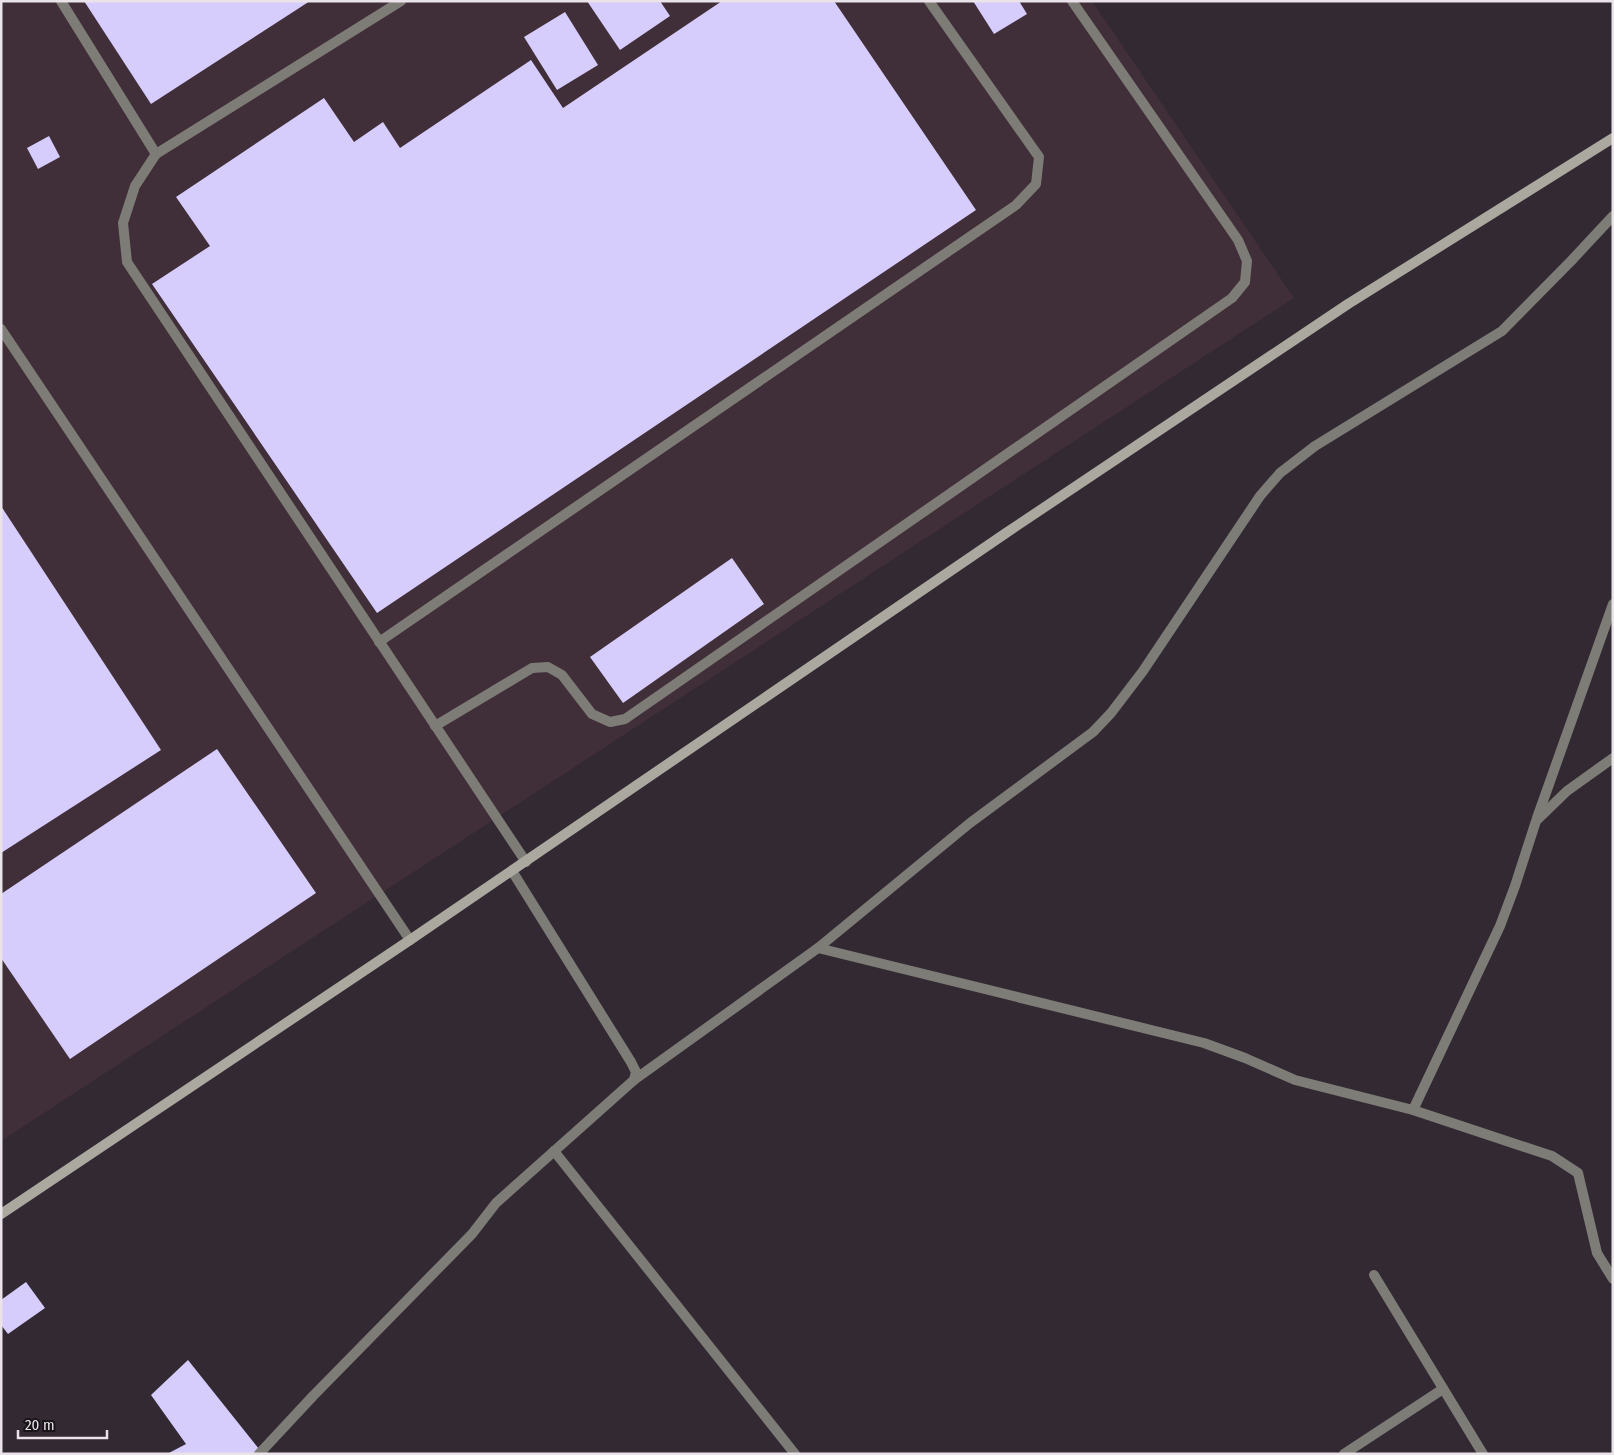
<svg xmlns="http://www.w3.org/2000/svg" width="1614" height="1455" font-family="'Fira Sans Condensed',sans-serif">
<rect width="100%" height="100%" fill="#322933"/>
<polygon fill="#402e38" points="1,1 1092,1 1294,298 1,1141"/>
<g fill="#d6cdfd">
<polygon points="84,1 310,1 151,104"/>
<polygon points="587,1 660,1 670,16 620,50"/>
<polygon points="722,1 834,1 976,210 377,613 152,284 210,246 176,197 324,98 354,142 383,122 400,148 531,60 563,108"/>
<polygon points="973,1 1019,1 1027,14 994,34"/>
<polygon points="565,12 598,65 557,90 524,37"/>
<polygon points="49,136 60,157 38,169 27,148"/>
<polygon points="1,506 161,750 1,853"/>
<polygon points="732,558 764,604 623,703 590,657"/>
<polygon points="217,749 316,893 70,1059 1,958 1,894"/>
<polygon points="26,1282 45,1308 8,1334 1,1325 1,1300"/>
<polygon points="188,1360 259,1449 253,1454 167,1454 186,1444 151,1395"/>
</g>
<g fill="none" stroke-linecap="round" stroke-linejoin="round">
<g stroke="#7e7c76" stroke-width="10">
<polyline points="61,1 156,154"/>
<polyline points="401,1 156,154 135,186 123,223 127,262 526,862"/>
<polyline points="1,329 410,940"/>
<polyline points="379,642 1016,205 1036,184 1039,157 929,1"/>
<polyline points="435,726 532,668 548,667 562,675 592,714 610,722 625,719 1232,298 1245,282 1247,261 1238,240 1072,1"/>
</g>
<g stroke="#7e7c76" stroke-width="10">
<polyline points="1537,818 1613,604"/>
<polyline points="512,871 631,1062 636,1072 634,1080"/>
<polyline points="818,948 1204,1043 1245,1058 1295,1080 1413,1110 1552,1156 1578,1173 1597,1253 1613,1279"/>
<polyline points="1413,1110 1500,926 1515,886 1536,821 1567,791 1613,758"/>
<polyline points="554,1151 795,1454"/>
<polyline points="1374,1275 1483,1454"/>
<polyline points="259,1454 313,1396 472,1234 496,1203 634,1080 818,948 970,823 1093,732 1111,713 1143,671 1260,496 1280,473 1315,446 1502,331 1571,261 1613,216"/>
<polyline points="1344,1454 1443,1389"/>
</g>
<polyline stroke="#aba99f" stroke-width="10" points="1,1214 410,940 1006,533 1348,304 1613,138"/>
</g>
<rect width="1614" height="1455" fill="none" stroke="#eae4ea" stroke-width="5"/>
<path d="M18 1430v8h89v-8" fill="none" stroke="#eae4ea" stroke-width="2.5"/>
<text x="25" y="1430" font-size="15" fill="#eae4ea" stroke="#181418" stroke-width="4" paint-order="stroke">20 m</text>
</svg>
